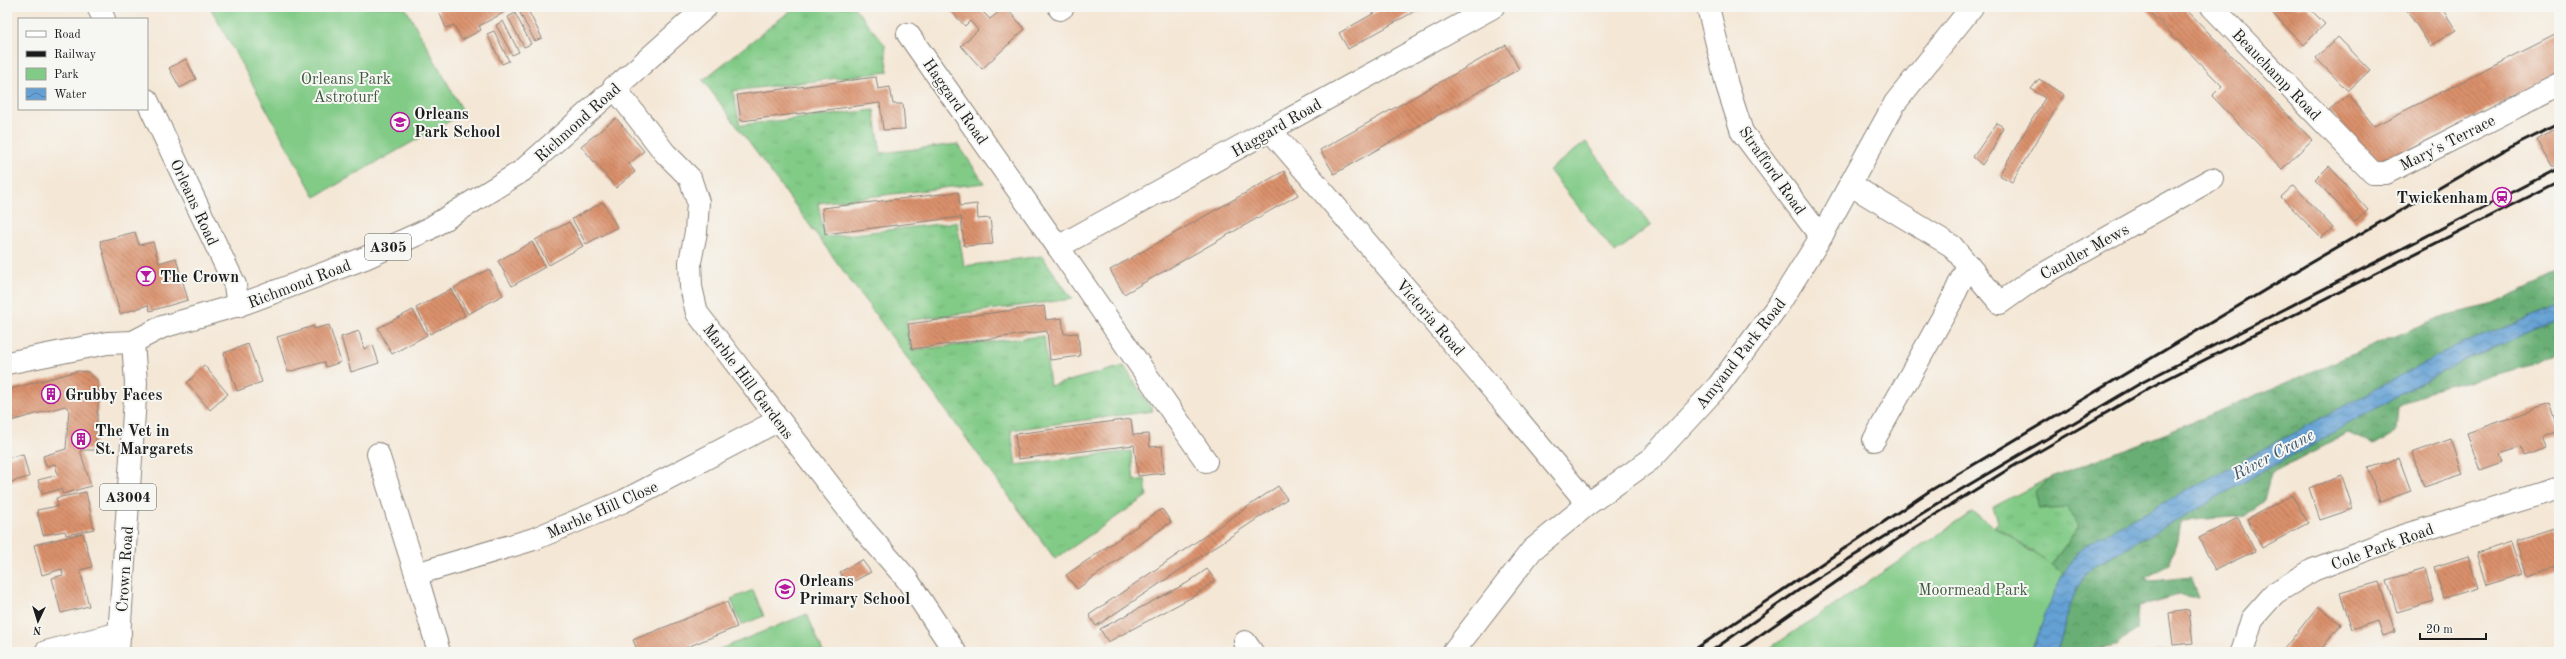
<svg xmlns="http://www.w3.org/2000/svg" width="2566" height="659" font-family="'Old Standard TT',serif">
<defs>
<pattern id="grass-tufts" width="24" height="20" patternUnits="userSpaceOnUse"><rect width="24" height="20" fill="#82cb87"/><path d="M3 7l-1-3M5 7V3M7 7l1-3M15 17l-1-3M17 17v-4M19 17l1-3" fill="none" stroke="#70ae74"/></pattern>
<pattern id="forest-crowns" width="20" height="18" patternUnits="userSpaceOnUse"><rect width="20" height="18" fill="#69af74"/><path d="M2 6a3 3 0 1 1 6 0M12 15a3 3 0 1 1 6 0" fill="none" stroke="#568e5e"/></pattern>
<pattern id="water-waves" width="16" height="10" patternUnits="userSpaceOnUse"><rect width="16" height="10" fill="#64a0d4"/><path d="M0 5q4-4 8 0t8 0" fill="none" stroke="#5282ab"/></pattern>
<pattern id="building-back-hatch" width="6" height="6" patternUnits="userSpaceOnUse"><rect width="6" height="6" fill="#da916c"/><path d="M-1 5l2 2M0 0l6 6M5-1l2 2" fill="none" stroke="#b07658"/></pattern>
</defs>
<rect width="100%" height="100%" fill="#f6f6f2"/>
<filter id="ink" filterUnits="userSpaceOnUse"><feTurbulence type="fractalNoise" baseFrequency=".025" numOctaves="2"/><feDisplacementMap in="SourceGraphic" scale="8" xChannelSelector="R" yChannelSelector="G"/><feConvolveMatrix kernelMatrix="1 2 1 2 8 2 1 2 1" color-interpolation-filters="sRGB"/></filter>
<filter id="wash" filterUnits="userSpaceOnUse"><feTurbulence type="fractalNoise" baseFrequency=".012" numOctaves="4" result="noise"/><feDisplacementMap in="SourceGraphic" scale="16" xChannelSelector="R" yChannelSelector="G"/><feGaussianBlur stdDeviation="0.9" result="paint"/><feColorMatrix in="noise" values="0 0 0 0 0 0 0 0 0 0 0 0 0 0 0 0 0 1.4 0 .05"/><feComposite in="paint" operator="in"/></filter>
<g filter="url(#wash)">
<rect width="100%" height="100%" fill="#f4e7d6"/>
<g fill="url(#grass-tufts)" stroke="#4f7452">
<polygon points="795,7 854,7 885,45 888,72 733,91 740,125 874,110 881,153 958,144 984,183 818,203 824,234 826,237 957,222 964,266 1042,256 1072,299 906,321 911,350 1044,336 1050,386 1124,366 1153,411 1011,430 1016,465 1131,451 1134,481 1145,479 1147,496 1055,559 703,80"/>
<polygon points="2051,477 2035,492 2067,506 2079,526 2047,571 2044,559 1994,526 1998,522 1993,507"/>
</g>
<polygon fill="url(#forest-crowns)" stroke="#426648" points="2559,275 2559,351 2532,365 2429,391 2398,407 2396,432 2374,445 2348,433 2271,473 2264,500 2245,516 2181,521 2178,541 2169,565 2145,577 2152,581 2190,577 2198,598 2179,595 2139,606 2137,628 2117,645 2094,649 2093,652 2025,652 2047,571 2079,526 2067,507 2039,509 2035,492 2051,477 2167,433 2443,316 2491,305"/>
<g fill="#82cb87" stroke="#4f7452">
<polygon points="210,7 405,7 464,113 315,197"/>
<polygon points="1586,142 1651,225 1615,253 1549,170"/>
<polygon points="1972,512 2063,573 2036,652 1764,652"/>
<polygon points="753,590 764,616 741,625 731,599"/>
<polygon points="807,614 823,652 716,652 715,651"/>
</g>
<path fill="url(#water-waves)" stroke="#405e78" d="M2559,305V320L2461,361L2094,566C2071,586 2066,624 2057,652H2032C2046,614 2056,574 2085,545L2450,349Z"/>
<g id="blocks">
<g fill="url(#building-back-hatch)">
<polygon points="437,7 514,7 479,26 481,30 462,40 454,25 446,28"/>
<polygon points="951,7 986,7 982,11 990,19 1005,7 1025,29 982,69 961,46 978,30 970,21 965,26 949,9"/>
<polygon points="1385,7 1422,7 1348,49 1339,33"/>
<polygon points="2145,7 2184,7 2312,140 2282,169 2212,96 2222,86"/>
<polygon points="2274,7 2308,7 2325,24 2304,45 2270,11"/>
<polygon points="2405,7 2441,7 2456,30 2430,46"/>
<polygon points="527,8 542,38 535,41 519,11"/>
<polygon points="515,13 531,44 524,47 508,17"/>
<polygon points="503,21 519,52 512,55 496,25"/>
<polygon points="494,31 509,61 502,64 487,34"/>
<polygon points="2559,33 2559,73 2374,166 2329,110 2348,94 2374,126"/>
<polygon points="2338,37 2370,70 2348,91 2316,58"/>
<polygon points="1506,45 1519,69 1334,174 1320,150"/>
<polygon points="186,59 196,79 180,88 169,68"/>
<polygon points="876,77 878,89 890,87 893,104 903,104 905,129 883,130 880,103 741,121 737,95"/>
<polygon points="2039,79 2064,95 2012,182 1999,175 2045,98 2031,89"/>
<polygon points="616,118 644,151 629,164 635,172 616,188 581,146"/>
<polygon points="1997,123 2003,127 1994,147 1982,165 1973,157"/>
<polygon points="2559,127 2559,164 2552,167 2537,139"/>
<polygon points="2329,166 2368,210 2355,222 2315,180"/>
<polygon points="1284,171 1298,195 1124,294 1110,270"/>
<polygon points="2294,185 2333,228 2321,238 2281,197"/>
<polygon points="958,192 960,206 977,204 978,219 990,218 993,244 964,246 961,217 825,234 822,208"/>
<polygon points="603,202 617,227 586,244 572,219"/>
<polygon points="569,222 583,246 549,265 535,240"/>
<polygon points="135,232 139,245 153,242 159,263 176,258 188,300 150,311 148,305 120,314 100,241"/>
<polygon points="532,242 545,267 512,286 498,261"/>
<polygon points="489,269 503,295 468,314 454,288"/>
<polygon points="451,289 465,316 430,334 416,308"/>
<polygon points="1044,306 1046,320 1062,318 1064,334 1078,333 1080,356 1050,360 1047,331 912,349 908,324"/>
<polygon points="413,310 427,335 392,354 378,328"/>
<polygon points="329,325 341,362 326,367 324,362 288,372 277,337 314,326 314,329"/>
<polygon points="359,331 364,349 373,345 379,363 351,372 341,337"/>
<polygon points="248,344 262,382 237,391 224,353"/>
<polygon points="204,365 228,394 210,410 187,383"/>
<polygon points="78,371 88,372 97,380 99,389 95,450 80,450 91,486 63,494 61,489 42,494 38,480 58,475 55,464 46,466 43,456 66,449 69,409 65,406 7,422 7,390"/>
<polygon points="2550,404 2559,432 2543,438 2547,448 2523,456 2520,447 2500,454 2503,463 2480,471 2467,433"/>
<polygon points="1131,419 1133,435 1149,434 1150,447 1162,446 1164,473 1138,476 1134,445 1018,459 1015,434"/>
<polygon points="2451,439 2463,474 2424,487 2412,453"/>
<polygon points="23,454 29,477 7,483 7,458"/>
<polygon points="2399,458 2411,491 2380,502 2368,468"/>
<polygon points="2342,476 2353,509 2320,520 2309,488"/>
<polygon points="1278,486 1287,499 1096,626 1089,615"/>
<polygon points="86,492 94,529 66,535 65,531 43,535 37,510 58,506 56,498"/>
<polygon points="2292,495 2308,523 2262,548 2247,519"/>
<polygon points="1162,509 1171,522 1077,589 1066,575"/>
<polygon points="2238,518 2255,551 2215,570 2199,538"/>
<polygon points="2554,528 2559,545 2559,566 2527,576 2516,540"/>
<polygon points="83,533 92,567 80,570 89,606 61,613 52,578 63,575 62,569 42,575 34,545"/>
<polygon points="2511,542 2522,574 2487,585 2477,553"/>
<polygon points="2468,556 2478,588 2444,598 2434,567"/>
<polygon points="862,560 871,572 847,585 840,572"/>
<polygon points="1207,569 1215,580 1196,595 1108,642 1100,629 1187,583"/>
<polygon points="2425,569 2434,601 2397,612 2387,580"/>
<polygon points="2379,582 2395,632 2383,636 2378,621 2352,629 2340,593"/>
<polygon points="727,602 737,627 675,652 638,652 633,640"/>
<polygon points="2318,606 2341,624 2319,652 2287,652 2284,649"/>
<polygon points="2189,610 2193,643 2173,645 2169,613"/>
<polygon points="2177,649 2177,652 2154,652 2154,651"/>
</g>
</g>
</g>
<g filter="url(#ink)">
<use href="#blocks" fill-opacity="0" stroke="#888279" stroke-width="1"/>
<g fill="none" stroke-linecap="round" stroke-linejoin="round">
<defs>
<g id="street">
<polyline points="98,7 104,19"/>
<polyline points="1708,7 1727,85 1742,132 1821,237"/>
<polyline points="2212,7 2373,173 2386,173 2559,85"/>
<polyline points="1060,9 1063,7"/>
<polyline points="908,34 1058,247"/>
<polyline points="614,87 665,153 690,178 698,202 696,232 690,262 691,287 697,313 864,530 906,578 955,652"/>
<polyline points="147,100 235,285 238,306"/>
<polyline points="1271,131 1500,398 1588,504"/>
<polyline points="1851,185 1952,246 2000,303 2031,281 2212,179"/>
<polyline points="1874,440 1951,302 1968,265"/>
<polyline points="378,454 416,574 534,539 624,501 779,420"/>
<polyline points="1206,461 1058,247 1493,7"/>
<polyline points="416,574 439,652"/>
<polyline points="1245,642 1252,652"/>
<polyline points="46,652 120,633"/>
<polyline points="1453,652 1532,550 1588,504 1650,460 1719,385 1779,304 1821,237 1895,103 1972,7"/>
<polyline points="2242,652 2252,619 2275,593 2313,570 2400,537 2559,488"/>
</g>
<g id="primary">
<polyline points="7,363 107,343 133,342 162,327 245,303 365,258 427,230 522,171 706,7"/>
<polyline points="118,652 136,383 133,342"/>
</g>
</defs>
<use href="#street" stroke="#888279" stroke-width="24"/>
<use href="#primary" stroke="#888279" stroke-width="24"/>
<use href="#street" stroke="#fff" stroke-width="22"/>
<use href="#primary" stroke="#fff" stroke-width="22"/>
<g stroke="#1c1c1c" stroke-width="3">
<polyline points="1691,652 1928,492 2310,263 2510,147 2559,123"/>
<polyline points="1710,652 1799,590 1950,496 2141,383 2559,168"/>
<polyline points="1736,652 1909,531 2012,467 2151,387 2559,181"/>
</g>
</g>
</g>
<defs>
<symbol id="school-ring" viewBox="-11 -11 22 22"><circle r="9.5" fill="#f6f6f2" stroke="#b5179e" stroke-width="1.5"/><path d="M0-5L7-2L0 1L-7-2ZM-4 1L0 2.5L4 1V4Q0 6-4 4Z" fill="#b5179e"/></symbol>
<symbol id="station-ring" viewBox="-11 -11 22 22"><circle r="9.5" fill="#f6f6f2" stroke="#b5179e" stroke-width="1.5"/><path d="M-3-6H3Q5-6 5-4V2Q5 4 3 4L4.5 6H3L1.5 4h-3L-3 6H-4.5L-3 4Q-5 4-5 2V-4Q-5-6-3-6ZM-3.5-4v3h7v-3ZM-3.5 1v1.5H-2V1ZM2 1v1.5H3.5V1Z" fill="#b5179e"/></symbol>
<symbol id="bar-ring" viewBox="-11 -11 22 22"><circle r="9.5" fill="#f6f6f2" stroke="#b5179e" stroke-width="1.5"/><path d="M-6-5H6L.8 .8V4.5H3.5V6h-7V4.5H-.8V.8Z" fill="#b5179e"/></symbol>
<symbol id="building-ring" viewBox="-11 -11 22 22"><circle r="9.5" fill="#f6f6f2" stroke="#b5179e" stroke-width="1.5"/><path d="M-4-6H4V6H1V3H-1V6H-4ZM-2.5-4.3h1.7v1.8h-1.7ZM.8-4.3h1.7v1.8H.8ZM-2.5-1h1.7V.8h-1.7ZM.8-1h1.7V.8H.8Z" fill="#b5179e"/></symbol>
</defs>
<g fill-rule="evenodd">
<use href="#school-ring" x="389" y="111" width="22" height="22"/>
<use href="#station-ring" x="2491" y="186" width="22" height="22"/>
<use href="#bar-ring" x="135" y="265" width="22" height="22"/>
<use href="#building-ring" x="40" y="383" width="22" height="22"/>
<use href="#building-ring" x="70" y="428" width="22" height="22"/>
<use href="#school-ring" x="774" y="578" width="22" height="22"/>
</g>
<g text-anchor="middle" stroke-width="4" stroke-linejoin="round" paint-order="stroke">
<g fill="#f6f6f2" stroke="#5d5d5c" stroke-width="1">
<rect x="365" y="234" width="46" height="26" rx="3"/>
<rect x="100" y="484" width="56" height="26" rx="3"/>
</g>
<g font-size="15" font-weight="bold" fill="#1c1c1c">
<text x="388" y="252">A305</text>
<text x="128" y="502">A3004</text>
</g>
<g font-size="16" fill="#1c1c1c" stroke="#f6f6f2">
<text transform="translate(2277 74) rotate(46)" y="6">Beauchamp Road</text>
<text transform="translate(956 101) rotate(55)" y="6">Haggard Road</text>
<text transform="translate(577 122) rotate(-42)" y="6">Richmond Road</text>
<text transform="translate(1276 127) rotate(-30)" y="6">Haggard Road</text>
<text transform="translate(2447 142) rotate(-27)" y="6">Mary's Terrace</text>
<text transform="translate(1773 170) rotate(55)" y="6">Strafford Road</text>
<text transform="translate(195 202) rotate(65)" y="6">Orleans Road</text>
<text transform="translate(2084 251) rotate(-29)" y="6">Candler Mews</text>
<text transform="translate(299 283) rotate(-21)" y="6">Richmond Road</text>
<text transform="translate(1431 317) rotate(49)" y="6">Victoria Road</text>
<text transform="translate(1740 353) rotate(-52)" y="6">Amyand Park Road</text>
<text transform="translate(749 381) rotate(53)" y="6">Marble Hill Gardens</text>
<text transform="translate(602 509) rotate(-24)" y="6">Marble Hill Close</text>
<text transform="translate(2382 546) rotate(-20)" y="6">Cole Park Road</text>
<text transform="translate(124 569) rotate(-86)" y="6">Crown Road</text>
</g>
<g font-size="16" fill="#405941" stroke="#f6f6f2">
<text x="346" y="84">Orleans Park<tspan x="346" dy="18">Astroturf</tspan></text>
<text x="1973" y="595">Moormead Park</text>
</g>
<g font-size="16" font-weight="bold" fill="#1c1c1c" stroke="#f6f6f2" text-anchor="start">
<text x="414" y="119">Orleans<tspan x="414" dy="18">Park School</tspan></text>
<text x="2488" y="203" text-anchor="end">Twickenham</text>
<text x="160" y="282">The Crown</text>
<text x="65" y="400">Grubby Faces</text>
<text x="95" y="436">The Vet in<tspan x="95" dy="18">St. Margarets</tspan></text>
<text x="799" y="586">Orleans<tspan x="799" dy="18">Primary School</tspan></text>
</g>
<g font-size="17" font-style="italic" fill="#3c576f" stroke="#f6f6f2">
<text transform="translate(2273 454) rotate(-28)" y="6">River Crane</text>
</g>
</g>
<rect width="2566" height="659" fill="none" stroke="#f6f6f2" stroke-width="24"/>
<rect x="18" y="18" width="130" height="92" fill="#f6f6f2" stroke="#9f9f9c"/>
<rect x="26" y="31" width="20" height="6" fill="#ffffff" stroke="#9f9f9c"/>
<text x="54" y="38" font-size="12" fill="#1c1c1c">Road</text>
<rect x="26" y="51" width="20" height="6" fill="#1c1c1c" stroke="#9f9f9c"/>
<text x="54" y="58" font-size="12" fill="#1c1c1c">Railway</text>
<rect x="26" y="68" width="20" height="12" fill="#82cb87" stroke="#9f9f9c"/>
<text x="54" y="78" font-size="12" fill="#1c1c1c">Park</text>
<rect x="26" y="88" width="20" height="12" fill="url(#water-waves)" stroke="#9f9f9c"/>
<text x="54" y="98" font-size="12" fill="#1c1c1c">Water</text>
<g transform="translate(38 621) rotate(184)" stroke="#f6f6f2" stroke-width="3" paint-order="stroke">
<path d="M0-3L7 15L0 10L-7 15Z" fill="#1c1c1c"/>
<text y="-6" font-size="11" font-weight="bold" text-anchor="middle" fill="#1c1c1c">N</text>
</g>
<path d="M2420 633v6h66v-6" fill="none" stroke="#1c1c1c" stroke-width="2"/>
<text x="2426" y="633" font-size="12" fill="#1c1c1c" stroke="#f6f6f2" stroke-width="3" paint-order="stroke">20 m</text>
</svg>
